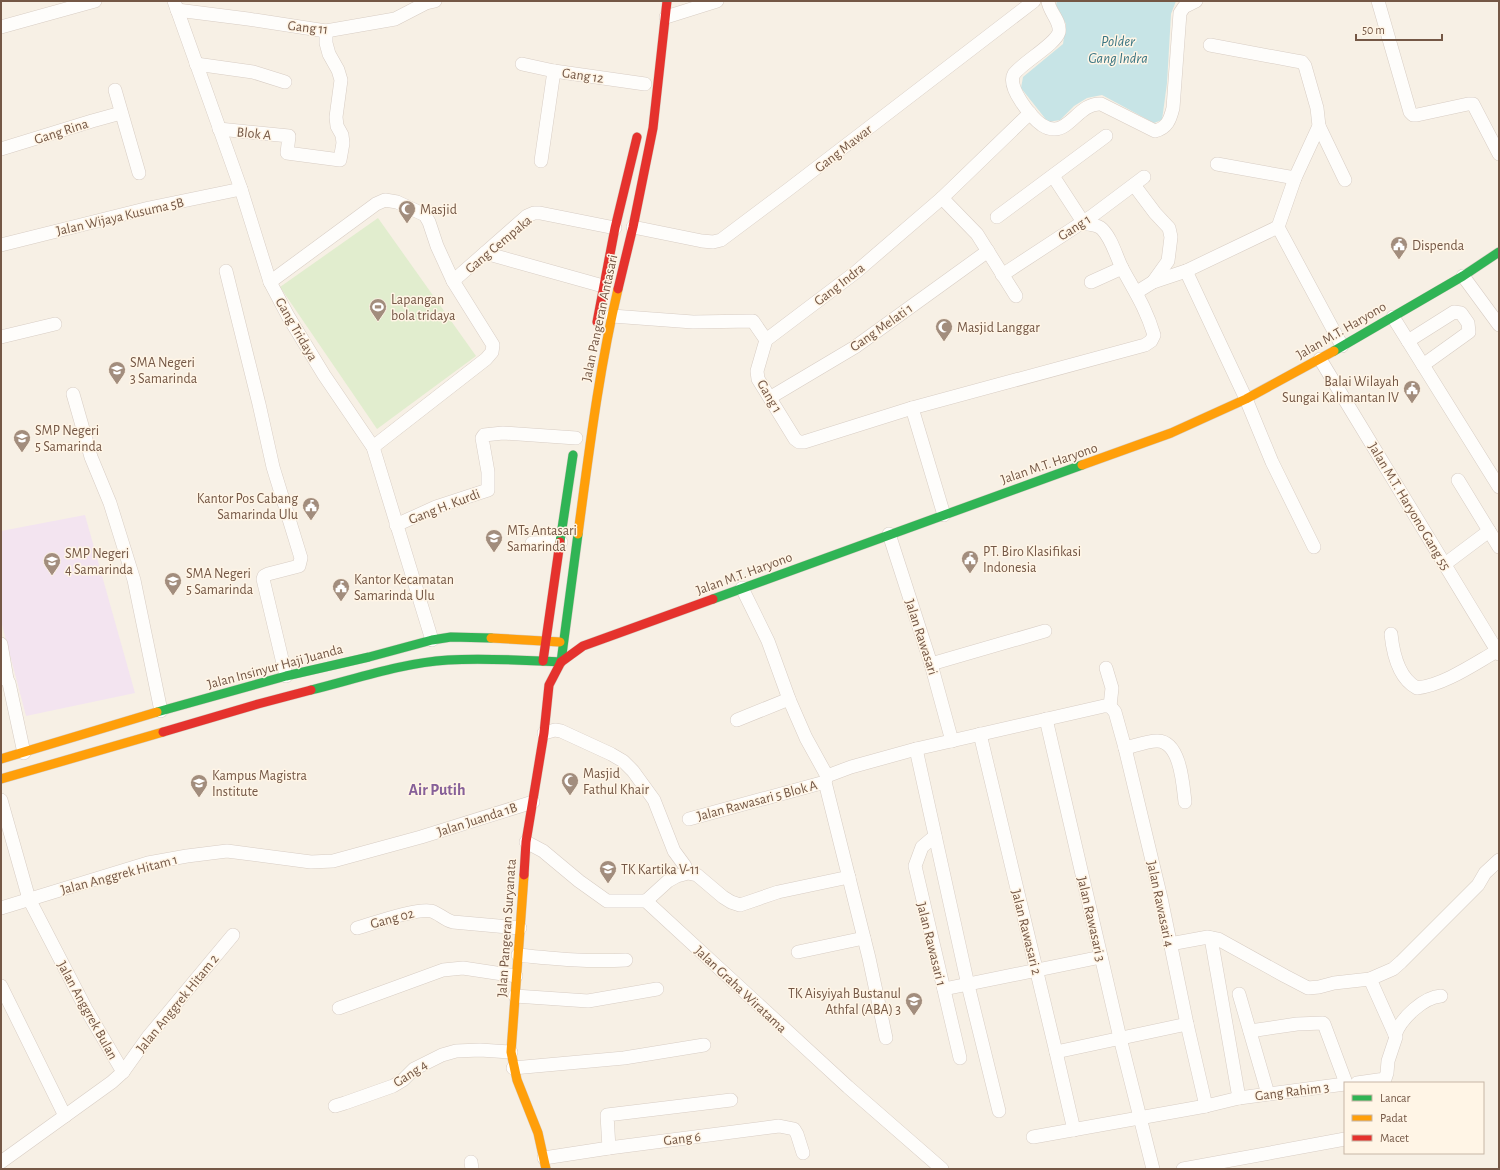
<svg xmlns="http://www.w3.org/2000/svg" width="1500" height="1170" font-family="'Alegreya Sans',sans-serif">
<rect width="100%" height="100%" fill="#f7f0e5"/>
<polygon fill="#f3e4f0" points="85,515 135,693 26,716 1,621 1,531"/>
<polygon fill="#e1edce" points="378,218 476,356 377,429 280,287"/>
<polygon fill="#c7e4e6" points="1057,1 1176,1 1171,14 1167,83 1162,120 1154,123 1102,95 1087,98 1074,106 1060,120 1048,122 1021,88 1023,77 1063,44 1066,24 1056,5"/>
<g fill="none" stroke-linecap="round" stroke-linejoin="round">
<defs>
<g id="street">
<polyline points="174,1 241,189 270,282 288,316 324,375 373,447 432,640"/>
<path d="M1048,1C1049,12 1061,21 1059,32C1056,44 1023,62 1014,74C1006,87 1032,118 1042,125C1045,127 1050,129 1054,129C1070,130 1081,102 1101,104L1155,131C1167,128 1170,120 1173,108L1180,13L1184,7L1196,1"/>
<polyline points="1378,1 1410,112 1413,115 1417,115 1468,104 1473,104 1499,154"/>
<polyline points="177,10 248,19 326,31 395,19 426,3 435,1"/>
<polyline points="666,17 717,1"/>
<polyline points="1,27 95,1"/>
<polyline points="1210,45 1296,61 1302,62 1305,66 1317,108 1319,126 1295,178 1278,227 1342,346"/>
<polyline points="196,64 253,72 285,82"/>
<polyline points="522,64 554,71 645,84"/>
<polyline points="115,90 139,173"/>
<polyline points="1319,126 1345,180"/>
<polyline points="219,129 289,136 287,153 340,160 343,143 342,135 337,126 336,117 341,80 338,70 329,54 326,43 326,31"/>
<polyline points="1,149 92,121 121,113"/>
<polyline points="541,161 554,71"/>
<polyline points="1217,164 1295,178"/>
<polyline points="1134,185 1155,213 1169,228 1171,237 1168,261 1153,282"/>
<polyline points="942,198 977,234 1016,296"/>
<polyline points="997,217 1106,136"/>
<polyline points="633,227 702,241 713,242 721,240 789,189 1034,1"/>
<polyline points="1278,227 1186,271 1246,399 1272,462 1314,547"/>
<polyline points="1,245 149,208 241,189"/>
<polyline points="485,253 603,286"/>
<polyline points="226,271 259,404 273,467 301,558 299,566 268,574 264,576 263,579 286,676"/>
<polyline points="1002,275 1092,216 1144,177"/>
<polyline points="1463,276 1499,325"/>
<polyline points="453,281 527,216 534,213 540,213 615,228"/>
<polyline points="270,282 376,204 385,200 397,202 425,215 429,222 437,246 453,281 493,345 492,352 486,359 373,447"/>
<polyline points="1091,282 1122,268"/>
<polyline points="1137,292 1153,282 1186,271"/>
<polyline points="612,316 693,322 753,321 766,340 856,272 942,198 1030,113"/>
<polyline points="1393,317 1499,487"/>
<polyline points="1,337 55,324"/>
<path d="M766,340L757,371L758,379L795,439L799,442H804L912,408L1145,345L1151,341L1154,335C1146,308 1135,292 1122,268C1116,256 1112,239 1102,229C1096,223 1089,226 1083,222L1053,176"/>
<polyline points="1408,341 1454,312 1461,313 1468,323 1469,332 1423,365"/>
<polyline points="1320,359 1499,654"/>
<polyline points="73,394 91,457 110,503 134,580 161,711"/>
<polyline points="771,397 855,347 988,251"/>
<polyline points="912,408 944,515"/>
<polyline points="1458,480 1499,547"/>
<polyline points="396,525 436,507 488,490 488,472 482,438 484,435 503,433 576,438"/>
<polyline points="889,534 931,664 952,741"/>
<polyline points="532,543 561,542"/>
<polyline points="1445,564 1489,531"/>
<polyline points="742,588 768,641 789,699 806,738 827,776"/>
<path d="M1391,634C1393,653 1398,678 1417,688C1444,685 1474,664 1497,651"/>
<polyline points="1,644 7,679"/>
<polyline points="931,664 1045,631"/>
<polyline points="1106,668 1112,688 1110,706"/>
<polyline points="1,679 6,678 9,683 24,753"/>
<polyline points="1110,706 1115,712 1125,748 1161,898 1187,1024 1206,1106"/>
<polyline points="1046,719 1120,1038 1153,1169"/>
<polyline points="737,720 789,699"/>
<polyline points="544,733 555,730 561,731 611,754 623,761 633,771 654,800 674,851 685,866"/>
<polyline points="980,734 1056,1052 1074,1130"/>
<path d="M1125,748C1134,746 1150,740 1158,741C1181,742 1183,786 1185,802"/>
<polyline points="916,749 968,985 999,1111"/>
<polyline points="1,800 29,899 86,1009 123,1072 112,1082 1,1162"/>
<polyline points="689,819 825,782"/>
<polyline points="935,836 922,847 915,866 960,1058"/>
<polyline points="526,842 543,851 579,881 607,901 646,901 848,1087 942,1169"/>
<polyline points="646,901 668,881 677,876 688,873 697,875 723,897 731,902 740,905 778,892 849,877"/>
<polyline points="1,908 148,863 187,856 227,851 311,862 333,861 421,837 533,802"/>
<path d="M357,928C374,923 416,908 431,911C439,913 444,920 453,922L520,928"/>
<polyline points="1211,938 1239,1098"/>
<polyline points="1170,944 1208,937 1218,939 1285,976 1308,988 1319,987 1334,983 1370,979 1393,969 1401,962 1478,885 1485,873 1499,860"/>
<polyline points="798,952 864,938"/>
<path d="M518,955C556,959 588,962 626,960"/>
<polyline points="1,986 65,1116"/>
<polyline points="944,989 1101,957"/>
<polyline points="1239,994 1268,1094"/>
<polyline points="515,996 588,1001 657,989"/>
<polyline points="339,1008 443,970 463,968 516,976"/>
<polyline points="1250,1031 1297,1024 1323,1023 1324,1024 1346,1083"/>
<path d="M1395,1035C1401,1018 1424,997 1441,996"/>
<polyline points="886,1038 869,958 825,782 827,776 851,767 916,749 1104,706 1110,706"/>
<polyline points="1056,1052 1187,1024"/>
<polyline points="513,1068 624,1058 704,1045"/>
<polyline points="123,1072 148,1037 233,935"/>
<polyline points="1357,1083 1385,1079 1387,1073 1388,1061 1396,1037 1370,979"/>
<polyline points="335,1106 345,1103 393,1086 403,1080 414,1069 442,1055 456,1051 480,1050 511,1052"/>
<polyline points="1033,1137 1206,1106 1239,1098 1345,1084"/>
<polyline points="609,1148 607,1115 731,1100"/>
<polyline points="544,1158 609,1148 779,1126 794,1129 797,1134 803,1153"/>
<polyline points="471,1162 472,1169"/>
<polyline points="1183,1169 1345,1139"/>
</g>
<g id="fast">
<polyline points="1334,351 1463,276 1499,252"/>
<polyline points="560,542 573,455"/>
<polyline points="713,599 1082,465"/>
<path d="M311,690C356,679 401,663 448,660C485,658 524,660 561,662L578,534"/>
<polyline points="157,712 286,676 369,657 432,640 451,637 491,638"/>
</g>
<g id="slow">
<polyline points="1082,465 1171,433 1246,399 1334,351"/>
<path d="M578,534C589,452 599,369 618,289"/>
<polyline points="491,638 560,642"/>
<polyline points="1,759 157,712"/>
<polyline points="1,779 163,732"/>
<polyline points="524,875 511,1052 517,1080 538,1133 546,1169"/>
</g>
<g id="jam">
<polyline points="618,289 633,227 653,128 667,1"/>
<polyline points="597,322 615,228 637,137"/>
<polyline points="543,661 560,542"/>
<polyline points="561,662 583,646 713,599"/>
<polyline points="163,732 258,704 311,690"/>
<polyline points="524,875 526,842 544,733 549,685 561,662"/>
</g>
</defs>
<use href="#street" stroke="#d8cdc4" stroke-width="14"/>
<use href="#fast" stroke="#d6ccc2" stroke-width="10"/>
<use href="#slow" stroke="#d6ccc2" stroke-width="10"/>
<use href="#jam" stroke="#d6ccc2" stroke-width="10"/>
<use href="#street" stroke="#fefdfb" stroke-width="13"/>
<use href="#fast" stroke="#30b455" stroke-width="9"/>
<use href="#slow" stroke="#ff9f0a" stroke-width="9"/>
<use href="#jam" stroke="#e5322d" stroke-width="9"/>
</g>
<defs>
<symbol id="mosque-pin" viewBox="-11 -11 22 30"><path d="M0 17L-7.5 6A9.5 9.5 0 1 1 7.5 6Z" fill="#a28d7d" stroke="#fff5e6"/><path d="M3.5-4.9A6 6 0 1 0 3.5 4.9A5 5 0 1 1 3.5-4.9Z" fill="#fff"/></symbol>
<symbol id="civic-pin" viewBox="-11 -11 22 30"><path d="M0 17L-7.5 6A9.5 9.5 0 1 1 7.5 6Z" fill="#a28d7d" stroke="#fff5e6"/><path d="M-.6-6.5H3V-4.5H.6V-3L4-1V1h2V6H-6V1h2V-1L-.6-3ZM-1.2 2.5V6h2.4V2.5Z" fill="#fff"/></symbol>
<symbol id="stadium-pin" viewBox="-11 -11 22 30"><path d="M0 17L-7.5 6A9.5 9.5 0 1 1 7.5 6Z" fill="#a28d7d" stroke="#fff5e6"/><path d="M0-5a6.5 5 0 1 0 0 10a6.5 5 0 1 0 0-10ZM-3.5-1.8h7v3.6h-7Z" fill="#fff"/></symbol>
<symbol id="school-pin" viewBox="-11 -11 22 30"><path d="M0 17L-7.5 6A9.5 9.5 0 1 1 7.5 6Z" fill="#a28d7d" stroke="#fff5e6"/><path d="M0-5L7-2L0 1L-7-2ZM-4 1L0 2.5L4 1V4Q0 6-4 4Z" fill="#fff"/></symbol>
<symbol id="university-pin" viewBox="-11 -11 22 30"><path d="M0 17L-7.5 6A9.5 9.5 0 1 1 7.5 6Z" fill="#a28d7d" stroke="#fff5e6"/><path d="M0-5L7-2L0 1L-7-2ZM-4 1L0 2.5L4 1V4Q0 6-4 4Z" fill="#fff"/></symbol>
</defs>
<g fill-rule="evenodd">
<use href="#mosque-pin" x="397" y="199" width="20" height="27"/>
<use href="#civic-pin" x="1389" y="235" width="20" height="27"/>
<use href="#stadium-pin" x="368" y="297" width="20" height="27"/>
<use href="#mosque-pin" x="934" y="317" width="20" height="27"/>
<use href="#school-pin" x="107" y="360" width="20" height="27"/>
<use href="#civic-pin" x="1402" y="379" width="20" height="27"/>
<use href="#school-pin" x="12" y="428" width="20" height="27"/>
<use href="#civic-pin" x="301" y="496" width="20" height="27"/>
<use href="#school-pin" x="484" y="528" width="20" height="27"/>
<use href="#civic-pin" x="960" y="549" width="20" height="27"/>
<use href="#school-pin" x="42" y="551" width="20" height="27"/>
<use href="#school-pin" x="163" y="571" width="20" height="27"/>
<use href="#civic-pin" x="331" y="577" width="20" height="27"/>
<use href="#mosque-pin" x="560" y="771" width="20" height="27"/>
<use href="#university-pin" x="189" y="773" width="20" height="27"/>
<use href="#school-pin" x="598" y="859" width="20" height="27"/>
<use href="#school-pin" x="904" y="991" width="20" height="27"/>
</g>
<g text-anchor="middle" stroke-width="3" stroke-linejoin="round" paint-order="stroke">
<g font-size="14" fill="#745745" stroke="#fff5e6">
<text transform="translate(308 27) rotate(6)" y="5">Gang 11</text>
<text transform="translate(583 75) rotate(8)" y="5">Gang 12</text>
<text transform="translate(61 131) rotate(-18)" y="5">Gang Rina</text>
<text transform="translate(254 133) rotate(6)" y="5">Blok A</text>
<text transform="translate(843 148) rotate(-38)" y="5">Gang Mawar</text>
<text transform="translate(120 216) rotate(-13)" y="5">Jalan Wijaya Kusuma 5B</text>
<text transform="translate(1074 227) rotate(-33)" y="5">Gang 1</text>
<text transform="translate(498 244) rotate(-40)" y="5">Gang Cempaka</text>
<text transform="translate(839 284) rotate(-38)" y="5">Gang Indra</text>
<text transform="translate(599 318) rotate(-78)" y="5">Jalan Pangeran Antasari</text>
<text transform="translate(881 327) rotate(-35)" y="5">Gang Melati 1</text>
<text transform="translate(297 329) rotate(60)" y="5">Gang Tridaya</text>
<text transform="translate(1341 330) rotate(-30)" y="5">Jalan M.T. Haryono</text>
<text transform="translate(770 396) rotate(60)" y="5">Gang 1</text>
<text transform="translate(1049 463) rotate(-19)" y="5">Jalan M.T. Haryono</text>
<text transform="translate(444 506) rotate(-21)" y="5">Gang H. Kurdi</text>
<text transform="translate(1410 506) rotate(59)" y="5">Jalan M.T. Haryono Gang 55</text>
<text transform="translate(744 573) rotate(-20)" y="5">Jalan M.T. Haryono</text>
<text transform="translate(922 637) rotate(72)" y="5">Jalan Rawasari</text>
<text transform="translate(275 666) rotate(-15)" y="5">Jalan Insinyur Haji Juanda</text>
<text transform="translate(757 800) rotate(-15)" y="5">Jalan Rawasari 5 Blok A</text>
<text transform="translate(477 819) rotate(-18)" y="5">Jalan Juanda 1B</text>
<text transform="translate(119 874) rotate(-15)" y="5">Jalan Anggrek Hitam 1</text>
<text transform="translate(1161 904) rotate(78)" y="5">Jalan Rawasari 4</text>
<text transform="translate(392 918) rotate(-15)" y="5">Gang 02</text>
<text transform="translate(1092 919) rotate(77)" y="5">Jalan Rawasari 3</text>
<text transform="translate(506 928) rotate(-86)" y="5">Jalan Pangeran Suryanata</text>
<text transform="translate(1027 932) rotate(76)" y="5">Jalan Rawasari 2</text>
<text transform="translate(932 944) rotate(76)" y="5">Jalan Rawasari 1</text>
<text transform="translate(741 989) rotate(43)" y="5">Jalan Graha Wiratama</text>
<text transform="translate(177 1003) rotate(-51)" y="5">Jalan Anggrek Hitam 2</text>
<text transform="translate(88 1010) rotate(61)" y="5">Jalan Anggrek Bulan</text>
<text transform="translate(410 1073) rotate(-33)" y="5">Gang 4</text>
<text transform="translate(1292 1091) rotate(-7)" y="5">Gang Rahim 3</text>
<text transform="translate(682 1138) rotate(-7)" y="5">Gang 6</text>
</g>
<g font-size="14" fill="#745745" stroke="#fff5e6" text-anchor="start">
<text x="420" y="214">Masjid</text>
<text x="1412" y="250">Dispenda</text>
<text x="391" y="304">Lapangan<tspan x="391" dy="16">bola tridaya</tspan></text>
<text x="957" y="332">Masjid Langgar</text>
<text x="130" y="367">SMA Negeri<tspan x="130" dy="16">3 Samarinda</tspan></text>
<text x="1399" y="386" text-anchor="end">Balai Wilayah<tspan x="1399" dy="16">Sungai Kalimantan IV</tspan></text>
<text x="35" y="435">SMP Negeri<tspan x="35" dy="16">5 Samarinda</tspan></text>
<text x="298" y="503" text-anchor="end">Kantor Pos Cabang<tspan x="298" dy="16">Samarinda Ulu</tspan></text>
<text x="507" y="535">MTs Antasari<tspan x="507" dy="16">Samarinda</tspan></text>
<text x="983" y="556">PT. Biro Klasifikasi<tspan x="983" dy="16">Indonesia</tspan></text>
<text x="65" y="558">SMP Negeri<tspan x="65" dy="16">4 Samarinda</tspan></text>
<text x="186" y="578">SMA Negeri<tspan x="186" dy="16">5 Samarinda</tspan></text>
<text x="354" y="584">Kantor Kecamatan<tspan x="354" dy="16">Samarinda Ulu</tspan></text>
<text x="583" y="778">Masjid<tspan x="583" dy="16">Fathul Khair</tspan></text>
<text x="212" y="780">Kampus Magistra<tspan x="212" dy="16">Institute</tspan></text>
<text x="621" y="874">TK Kartika V-11</text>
<text x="901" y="998" text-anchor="end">TK Aisyiyah Bustanul<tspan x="901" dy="16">Athfal (ABA) 3</tspan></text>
</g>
<g font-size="15" font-style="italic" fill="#3b7683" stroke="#fff5e6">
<text x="1118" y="46">Polder<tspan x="1118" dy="17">Gang Indra</tspan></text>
</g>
<g font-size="16" font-weight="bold" fill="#866099" stroke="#fff5e6">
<text x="437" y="795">Air Putih</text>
</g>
</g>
<rect width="1500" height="1170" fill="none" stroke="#745745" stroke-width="4"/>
<rect x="1344" y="1082" width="140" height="72" fill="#fff5e6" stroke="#c7b6a6"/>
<rect x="1352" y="1095" width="20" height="6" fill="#30b455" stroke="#c7b6a6"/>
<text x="1380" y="1102" font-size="12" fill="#745745">Lancar</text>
<rect x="1352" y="1115" width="20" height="6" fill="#ff9f0a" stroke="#c7b6a6"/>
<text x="1380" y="1122" font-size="12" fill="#745745">Padat</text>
<rect x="1352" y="1135" width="20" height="6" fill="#e5322d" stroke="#c7b6a6"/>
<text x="1380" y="1142" font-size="12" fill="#745745">Macet</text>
<path d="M1356 34v6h86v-6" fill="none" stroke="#745745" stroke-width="2"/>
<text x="1362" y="34" font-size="12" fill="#745745" stroke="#fff5e6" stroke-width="3" paint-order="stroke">50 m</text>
</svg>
